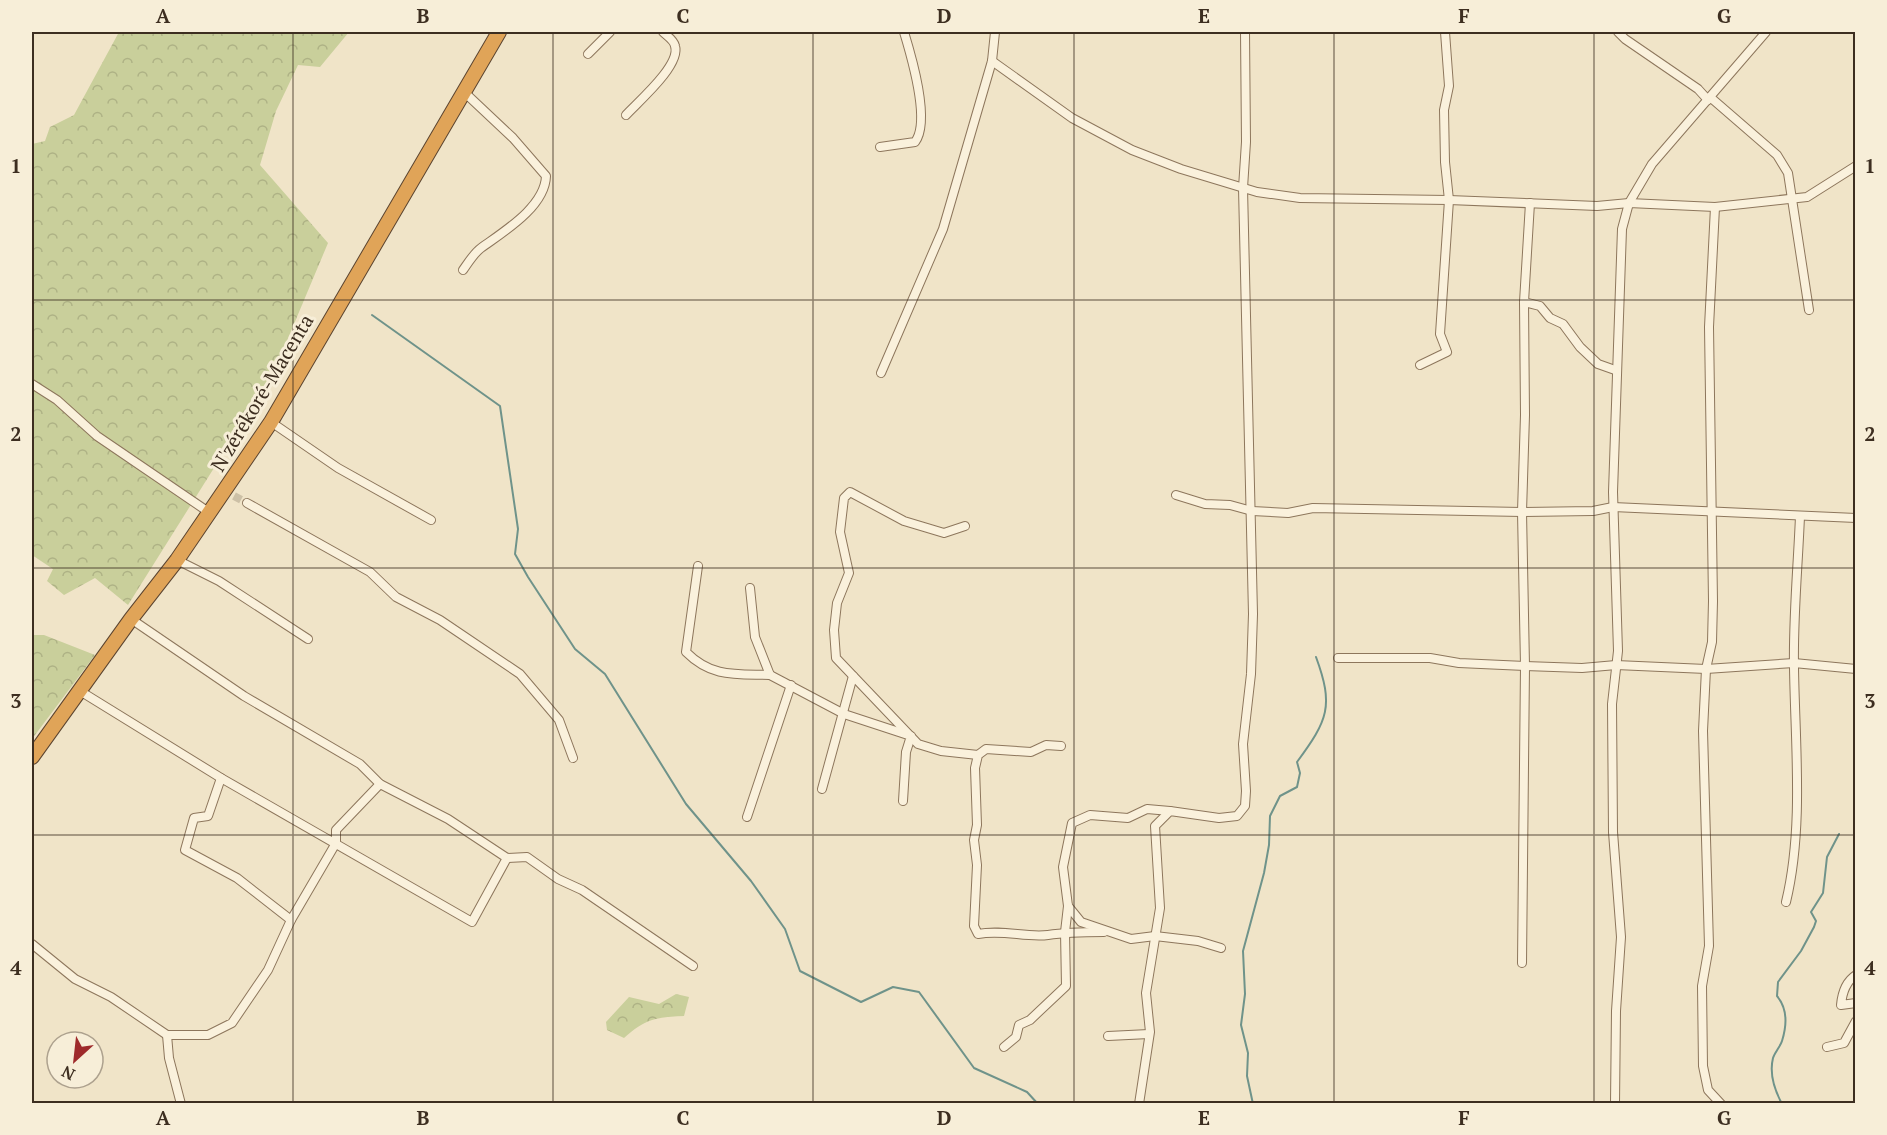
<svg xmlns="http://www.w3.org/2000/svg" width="1887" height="1135" font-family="'PT Serif',serif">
<defs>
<pattern id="forest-crowns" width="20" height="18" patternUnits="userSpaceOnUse" patternTransform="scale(1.5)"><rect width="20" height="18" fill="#c9cf9b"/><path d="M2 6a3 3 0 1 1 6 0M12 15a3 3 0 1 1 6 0" fill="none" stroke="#aeb285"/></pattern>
</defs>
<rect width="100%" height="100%" fill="#f0e4c8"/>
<g fill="url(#forest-crowns)">
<polygon points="119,32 349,32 320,67 298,65 276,111 260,165 328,243 273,374 128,605 95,578 64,595 47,581 53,569 32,555 32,144 45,141 50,127 74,115"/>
<polygon points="32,635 44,635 95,655 32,739"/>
<path d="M676,994L689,997L684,1016C656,1017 645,1019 624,1038L607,1030L606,1022L629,997L659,1004Z"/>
</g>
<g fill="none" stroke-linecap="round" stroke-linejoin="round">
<g stroke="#6f938a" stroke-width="2">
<polyline points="372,315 500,406 518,529 515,554 528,577 575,649 605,674 686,804 751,881 785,929 800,971 861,1002 893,987 919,992 974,1068 1027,1092 1038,1104"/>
<path d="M1253,1104L1247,1076L1248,1053L1241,1025L1245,994L1243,951L1264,873L1269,845L1270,816L1280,796L1297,787L1300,773L1297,762C1328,720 1334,706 1316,657"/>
<path d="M1782,1104C1774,1089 1769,1074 1773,1058C1775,1052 1780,1047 1782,1041C1787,1025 1788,1009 1777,996L1778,982L1801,951L1814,927L1816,921L1811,912L1823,893L1827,857L1839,834"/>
</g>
<polyline stroke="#ccc0a6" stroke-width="8" stroke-dasharray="8 4" stroke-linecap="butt" points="234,496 247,503"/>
<defs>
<g id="street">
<polyline points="1618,32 1625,39 1698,89 1708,100"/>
<polyline points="588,54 610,32"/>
<polyline points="992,61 1072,118 1132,150 1181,169 1257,192 1300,198 1449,200 1597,206 1629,203 1715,207 1807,197 1856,166"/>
<polyline points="1710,97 1777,155 1788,173 1809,310"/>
<path d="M626,115C639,101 681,65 675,46C674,40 667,36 663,32"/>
<path d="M880,147L915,142C931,121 911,55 904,32"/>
<polyline points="1715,207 1709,327 1713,601 1712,642 1706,669 1703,731 1709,946 1702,986 1703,1066 1708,1090 1721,1104"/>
<path d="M463,270C468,263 474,253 481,248C503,232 545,207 546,176L513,138L463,91"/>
<polyline points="1524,302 1540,306 1550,318 1563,324 1580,347 1598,364 1615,370"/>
<polyline points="1420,365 1447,352 1440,334 1449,200 1445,162 1444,110 1449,86 1445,32"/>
<polyline points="881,373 943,229 992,61 995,32"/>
<polyline points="32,384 57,400 97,436 210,513"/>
<polyline points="271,422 338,468 431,520"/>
<polyline points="1176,495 1205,504 1230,505 1252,511 1288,513 1313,508 1522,512 1593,511 1613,507 1856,518"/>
<polyline points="247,503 370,572 396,597 440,620 520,674 559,720 573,758"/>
<polyline points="965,526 944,533 904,521 850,492 844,498 840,532 849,573 837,603 834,630 836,658 918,744 941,751 978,755"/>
<polyline points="177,560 219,581 308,639"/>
<path d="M698,566L686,652C712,678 736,674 770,675"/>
<polyline points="750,588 755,637 770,675 844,714 911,736 906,752 903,801"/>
<polyline points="1338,658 1430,658 1459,663 1525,666 1582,668 1616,665 1706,669 1794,663 1856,669"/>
<polyline points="80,691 221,778 472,922 507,858 448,819 380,784 360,764 244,696 131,619"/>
<path d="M1061,746L1046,745L1031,752L986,749L978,755L975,768L977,825L974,840L977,865L974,926L978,934C1003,929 1026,938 1048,935C1067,932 1085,932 1104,932"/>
<polyline points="221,778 208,816 194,818 185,850 237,878 291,920"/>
<polyline points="822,789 853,676"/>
<polyline points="1170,811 1147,809 1128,818 1090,815 1072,823 1063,867 1068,906 1081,922 1131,939 1155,936 1198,941 1221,948"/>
<polyline points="747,817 791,685"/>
<polyline points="507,858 527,857 558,879 582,890 693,966"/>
<path d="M1786,902C1804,827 1795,744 1794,667C1793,617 1798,566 1800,516"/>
<polyline points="32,944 75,979 111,997 167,1035 208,1035 232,1023 268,970 291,920 336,843 336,830 380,784"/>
<polyline points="1522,963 1525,666 1522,512 1525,415 1524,302 1530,203"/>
<path d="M1856,975C1845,982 1842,994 1841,1005L1856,1003"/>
<polyline points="167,1035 169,1058 181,1104"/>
<polyline points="1108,1036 1149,1034"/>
<polyline points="1004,1047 1016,1037 1019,1025 1030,1020 1066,986 1065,932 1068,906"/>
<polyline points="1827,1047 1844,1043 1856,1021"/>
<polyline points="1139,1104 1150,1032 1146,993 1160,908 1155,826 1170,811 1219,818 1237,816 1245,806 1246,791 1243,744 1251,674 1253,614 1243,188 1246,142 1245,32"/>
<polyline points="1615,1104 1616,1011 1621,937 1613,832 1612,704 1618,651 1613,492 1622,229 1629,203 1652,164 1766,32"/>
</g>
<polyline id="highway" points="32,757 131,619 177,560 271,422 499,32"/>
</defs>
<use href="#street" stroke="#8d765c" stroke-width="10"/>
<use href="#highway" stroke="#5b4430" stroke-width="16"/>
<use href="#street" stroke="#faf1dc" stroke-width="8"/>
<use href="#highway" stroke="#e0a458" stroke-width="14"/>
</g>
<path fill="none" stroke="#3d2e20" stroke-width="1.5" stroke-opacity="0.55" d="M293,32V1104M553,32V1104M813,32V1104M1074,32V1104M1334,32V1104M1594,32V1104M32,300H1856M32,568H1856M32,835H1856"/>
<g text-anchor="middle" stroke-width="6" stroke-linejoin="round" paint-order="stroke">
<g font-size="20" fill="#3d2e20" stroke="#f7eed8">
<text transform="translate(262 393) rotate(-59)" y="7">N'zérékoré-Macenta</text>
</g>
</g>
<rect width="1887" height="1135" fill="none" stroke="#f7eed8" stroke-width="66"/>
<g transform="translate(75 1060) rotate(207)"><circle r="28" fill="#f7eed8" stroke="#ada18e" stroke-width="1.5"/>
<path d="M0-4.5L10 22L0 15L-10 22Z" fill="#9e2a2b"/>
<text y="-9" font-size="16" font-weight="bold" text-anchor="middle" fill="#3d2e20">N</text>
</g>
<rect x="33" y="33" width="1821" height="1069" fill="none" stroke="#3d2e20" stroke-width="2"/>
<g font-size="20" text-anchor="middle" font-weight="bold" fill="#3d2e20">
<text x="163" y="23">A</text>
<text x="423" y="23">B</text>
<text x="683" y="23">C</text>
<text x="944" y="23">D</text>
<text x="1204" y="23">E</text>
<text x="1464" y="23">F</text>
<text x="1724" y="23">G</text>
<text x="16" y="173">1</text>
<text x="1870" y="173">1</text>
<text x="16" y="441">2</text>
<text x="1870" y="441">2</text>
<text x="16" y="708">3</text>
<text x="1870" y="708">3</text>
<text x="16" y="975">4</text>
<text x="1870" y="975">4</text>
<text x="163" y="1125">A</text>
<text x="423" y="1125">B</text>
<text x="683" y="1125">C</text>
<text x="944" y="1125">D</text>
<text x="1204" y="1125">E</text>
<text x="1464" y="1125">F</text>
<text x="1724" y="1125">G</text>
</g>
</svg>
